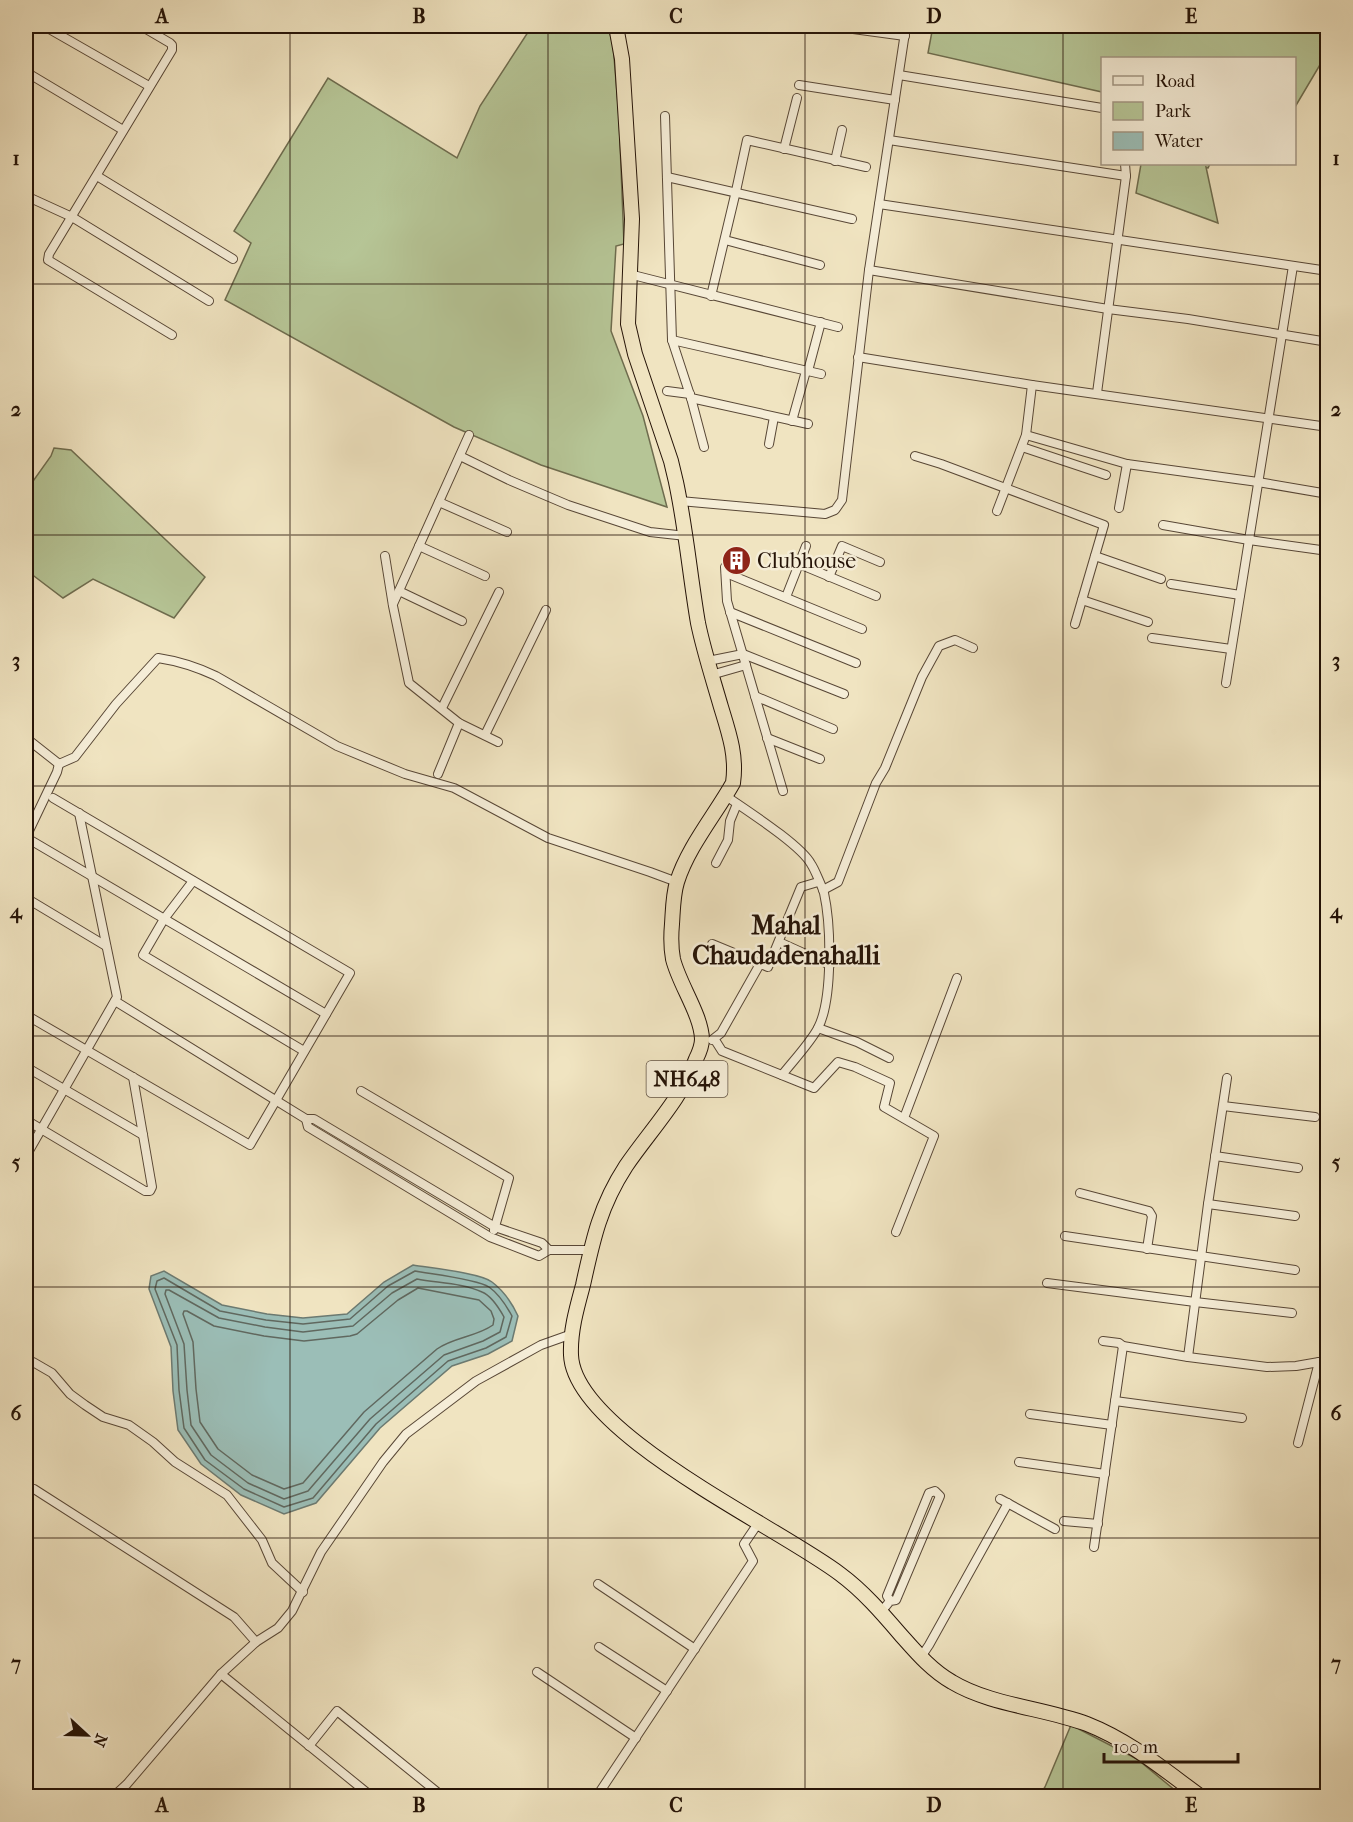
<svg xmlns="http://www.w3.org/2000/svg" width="1353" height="1822" font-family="'IM FELL French Canon',serif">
<rect width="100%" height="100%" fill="#f0e4c1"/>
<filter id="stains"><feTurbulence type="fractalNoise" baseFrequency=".00333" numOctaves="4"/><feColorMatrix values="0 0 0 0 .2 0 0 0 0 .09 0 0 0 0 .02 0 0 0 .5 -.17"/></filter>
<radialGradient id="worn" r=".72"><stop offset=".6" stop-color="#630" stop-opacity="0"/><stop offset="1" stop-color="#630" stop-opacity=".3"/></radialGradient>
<g fill="#b6c596" stroke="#6e6c4e" stroke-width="1.5">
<polygon points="532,26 608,26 613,45 619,117 624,244 616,246 611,331 643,416 667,507 541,465 454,427 225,300 251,243 234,231 328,78 457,158 480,106"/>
<polygon points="933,26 1327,26 1327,53 1295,107 1294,58 1102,58 1102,92 928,53"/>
<polygon points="1141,164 1210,164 1208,168 1206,167 1218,223 1136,193"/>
<polygon points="54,448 71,450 205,577 174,618 93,579 63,598 26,570 26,491 51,456"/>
<polygon points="1071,1725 1137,1759 1182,1796 1039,1796 1045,1787"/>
</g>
<path fill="#9bbeb7" stroke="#6c7a71" stroke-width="1.5" d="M413,1265C430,1268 481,1273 492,1282C504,1291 512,1303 518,1316L512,1341L488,1354L452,1366L380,1428L316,1503L284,1514L241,1495L201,1464L178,1430L173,1391L171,1347L149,1289L151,1276L164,1271L222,1305L267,1314L303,1318L347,1314L384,1282Z"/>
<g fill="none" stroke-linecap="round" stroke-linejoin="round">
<g stroke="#60685f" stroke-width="1.5">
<path d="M415,1271C431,1274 477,1279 489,1287C499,1294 506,1305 512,1316L506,1337L486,1348L448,1361L376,1424L313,1498L284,1507L244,1489L205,1460L184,1428L179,1390L177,1345L155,1289L157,1281L164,1278L220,1311L266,1320L303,1324L350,1319L388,1286Z"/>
<path d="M417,1279C438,1283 463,1283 482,1292C492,1296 499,1308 504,1317L500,1332L483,1341L444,1355L370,1419L308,1491L284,1499L248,1483L211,1455L191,1425L187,1390L184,1344L165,1294L166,1290H169L219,1318L265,1327L303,1332L353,1326L392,1293Z"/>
<path d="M418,1288L479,1300L491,1311L494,1319L493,1325C476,1337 454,1337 437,1349L364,1412L303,1483L284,1489L252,1475L218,1449L200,1422L196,1389L193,1342L183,1314L184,1311H187L214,1326L264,1336L304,1341L350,1336L357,1334L398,1300Z"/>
</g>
<defs>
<g id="street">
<polyline points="44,26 149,86"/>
<polyline points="141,26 170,43 172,45 172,50 49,254 48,260 172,335"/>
<polyline points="831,26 905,36"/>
<polyline points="26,72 123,130"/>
<polyline points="899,75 1102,108"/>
<polyline points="799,85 895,100"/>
<polyline points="665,116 672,340 691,398 704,447"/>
<polyline points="889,140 1126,176"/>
<polyline points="784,149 797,98"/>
<polyline points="835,161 842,130"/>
<polyline points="97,176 233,259"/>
<polyline points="667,177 852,219"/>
<polyline points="26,196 72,217 209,301"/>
<polyline points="879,204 1328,271"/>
<polyline points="725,240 820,265"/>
<polyline points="869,270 1108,309 1188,319 1328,342"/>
<polyline points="629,274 838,327"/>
<polyline points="711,296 736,191 747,140 866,167"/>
<polyline points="672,340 821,374"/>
<polyline points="858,357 1032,385 1328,427"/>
<polyline points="808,371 821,322"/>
<polyline points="667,391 690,394"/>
<polyline points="1097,393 1126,176 1125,164"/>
<polyline points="691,398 808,424"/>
<polyline points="792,421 806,371"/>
<polyline points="1026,435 1127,464 1258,482 1328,494"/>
<polyline points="769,444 774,417"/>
<polyline points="1022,447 1106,475"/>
<polyline points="460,456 509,480 568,505 650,532 686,536"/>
<polyline points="915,456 941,464 1104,525 1075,624"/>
<polyline points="680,501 825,514 835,510 842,500 869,270 906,26"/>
<polyline points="439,502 507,532"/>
<polyline points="1119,508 1127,464"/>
<polyline points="997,511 1026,435 1032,385"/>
<polyline points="1163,525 1249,540 1328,551"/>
<polyline points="419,546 485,576"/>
<polyline points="385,556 393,606 409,683 459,723 498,742"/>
<polyline points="1095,556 1161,579"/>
<polyline points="799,564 876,596"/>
<polyline points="725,567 727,601 783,791"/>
<polyline points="726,573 862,629"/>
<polyline points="829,577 842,546 880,562"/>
<polyline points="1171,584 1240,595"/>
<polyline points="399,591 462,621"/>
<polyline points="786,597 806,546"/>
<polyline points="1082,600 1148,622"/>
<polyline points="393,604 469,435"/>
<polyline points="730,612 856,663"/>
<polyline points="1152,638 1231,649"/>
<polyline points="708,661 743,654 844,694"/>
<polyline points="711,675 746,665"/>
<polyline points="1226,683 1293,266"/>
<polyline points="755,696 833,729"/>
<polyline points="442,708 499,592"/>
<polyline points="485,735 546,610"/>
<path d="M26,738L59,764L75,757L116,704L158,658C178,661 197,667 216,676L337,746L405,774L454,788L548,838L650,872L677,882"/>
<polyline points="767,738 820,759"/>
<polyline points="438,774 459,723"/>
<path d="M726,796C746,810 801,845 811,864C814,868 823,889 824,893C831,925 833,999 818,1028C810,1043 793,1061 782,1075"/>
<polyline points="26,837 57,772 59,764"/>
<polyline points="32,841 326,1014"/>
<polyline points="716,863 728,840 730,821 737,804"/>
<polyline points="193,881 164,919 143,955 304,1051"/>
<polyline points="823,890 838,882 876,783 885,768 922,677 939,646 955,640 973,648"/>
<polyline points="26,898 106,946"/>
<polyline points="779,942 830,965"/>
<polyline points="712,944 768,967 801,887 818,882"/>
<polyline points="115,1001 306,1119 314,1119 495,1227 542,1243 549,1250 591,1250"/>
<polyline points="26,1015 250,1145 350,973 53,798"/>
<polyline points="818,1028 857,1042 889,1058"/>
<polyline points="712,1040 721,1033 760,964"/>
<polyline points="715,1040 722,1051 814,1088 838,1062 855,1067 890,1083 884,1107 934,1136 896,1232"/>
<polyline points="26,1067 143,1135"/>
<polyline points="361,1091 509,1178 494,1230"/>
<polyline points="1223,1106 1315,1117"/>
<polyline points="904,1118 957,978"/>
<polyline points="306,1119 308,1127 490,1237 539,1256 549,1250"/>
<polyline points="26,1120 145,1191 150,1191 152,1187 133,1077"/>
<polyline points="26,1156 117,997 79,813"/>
<polyline points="1215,1156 1298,1168"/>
<polyline points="1080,1193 1149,1211 1152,1216 1147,1249"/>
<polyline points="1208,1204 1295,1216"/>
<polyline points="1065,1236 1295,1270"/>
<polyline points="1047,1283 1195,1302 1292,1313"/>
<polyline points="1103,1341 1119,1343 1123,1346 1188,1357 1267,1367 1296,1366 1319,1362 1328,1364"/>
<polyline points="1188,1357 1208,1204 1227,1078"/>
<polyline points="26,1363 33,1362 52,1373 70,1394 85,1405 103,1417 129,1425 153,1442 175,1462 227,1495 262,1540 272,1563 303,1592"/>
<polyline points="1115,1401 1242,1418"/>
<polyline points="1030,1414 1112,1425"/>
<polyline points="1298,1443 1319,1362"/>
<polyline points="1019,1462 1105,1474"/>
<polyline points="34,1489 234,1617 256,1642"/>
<polyline points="1000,1499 1055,1529"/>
<polyline points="1064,1521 1098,1524"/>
<polyline points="1094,1547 1123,1346"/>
<polyline points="598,1584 695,1649"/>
<polyline points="881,1612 890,1601 896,1600 940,1496 935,1491 929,1493 887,1596 890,1601"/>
<polyline points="599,1647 667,1691"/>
<polyline points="921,1657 929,1645 1008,1503"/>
<polyline points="537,1672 636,1738"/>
<polyline points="221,1674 371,1796"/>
<polyline points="309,1746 337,1711 442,1796"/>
<polyline points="114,1796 127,1784 221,1674 256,1642 278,1628 292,1611 321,1552 383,1462 406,1434 476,1381 541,1345 572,1334"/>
<polyline points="597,1796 753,1561 744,1544 759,1522"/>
</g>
<path id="highway" d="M616,26L622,59L632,219L628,324L635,354L671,461L676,482C686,529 690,576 698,623C704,652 713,679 721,707C729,733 737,756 733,783C715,815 688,847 677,882C673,895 673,909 672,924C671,935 671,948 673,959C679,984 701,1014 702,1039C702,1046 699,1053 696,1059C682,1098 649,1132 626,1166C600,1206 593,1239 583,1285C577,1307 570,1331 571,1355C574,1433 780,1528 840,1574C863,1591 882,1613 900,1634C916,1652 931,1670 952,1682C990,1705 1044,1708 1087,1724C1130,1741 1163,1769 1200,1796"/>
</defs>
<use href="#street" stroke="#584736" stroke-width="10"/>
<use href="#highway" stroke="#251307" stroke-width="16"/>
<use href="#street" stroke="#f5edd7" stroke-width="8"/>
<use href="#highway" stroke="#f0e4c1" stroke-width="14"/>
</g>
<path fill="none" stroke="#251307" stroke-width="1.5" stroke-opacity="0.55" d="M290,26V1796M548,26V1796M805,26V1796M1063,26V1796M26,284H1328M26,535H1328M26,786H1328M26,1036H1328M26,1287H1328M26,1538H1328"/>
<defs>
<symbol id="building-disc" viewBox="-11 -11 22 22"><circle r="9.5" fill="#8f2418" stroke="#f5edd7"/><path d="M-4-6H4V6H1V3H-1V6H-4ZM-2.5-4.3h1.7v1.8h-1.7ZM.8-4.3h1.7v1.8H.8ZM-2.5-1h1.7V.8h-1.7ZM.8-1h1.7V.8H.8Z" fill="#fff"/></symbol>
</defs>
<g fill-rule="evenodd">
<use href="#building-disc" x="720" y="544" width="33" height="33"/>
</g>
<g text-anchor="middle" stroke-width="5" stroke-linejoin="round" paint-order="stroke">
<rect fill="#f5edd7" stroke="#635445" stroke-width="1.5" x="646.5" y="1061" width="81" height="36" rx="4.5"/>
<g font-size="21" font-weight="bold" fill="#251307">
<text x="687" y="1086">NH648</text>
</g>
<g font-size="22" fill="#251307" stroke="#f5edd7" text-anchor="start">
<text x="757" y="568">Clubhouse</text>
</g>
<g font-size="26" font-weight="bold" fill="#251307" stroke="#f5edd7">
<text x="786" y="934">Mahal<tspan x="786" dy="30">Chaudadenahalli</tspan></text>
</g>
</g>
<rect width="1353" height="1822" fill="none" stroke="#f0e4c1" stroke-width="66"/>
<rect x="1101" y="57" width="195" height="108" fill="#f5edd7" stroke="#a29684" stroke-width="1.5"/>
<rect x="1113" y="76" width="30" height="9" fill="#f5edd7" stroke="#a29684" stroke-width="1.5"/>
<text x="1155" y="87" font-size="18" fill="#251307">Road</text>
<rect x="1113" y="102" width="30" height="18" fill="#b6c596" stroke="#a29684" stroke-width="1.5"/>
<text x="1155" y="117" font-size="18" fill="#251307">Park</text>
<rect x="1113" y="132" width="30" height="18" fill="#9bbeb7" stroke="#a29684" stroke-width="1.5"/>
<text x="1155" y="147" font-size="18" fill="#251307">Water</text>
<g transform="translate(87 1735) rotate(112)" stroke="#f5edd7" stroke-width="4.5" paint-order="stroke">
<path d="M0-4.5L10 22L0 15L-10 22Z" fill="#251307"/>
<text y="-9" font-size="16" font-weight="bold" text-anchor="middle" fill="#251307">N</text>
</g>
<path d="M1104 1753v9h134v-9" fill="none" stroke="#251307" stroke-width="3"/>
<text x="1113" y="1753" font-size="18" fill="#251307" stroke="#f5edd7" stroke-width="4.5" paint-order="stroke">100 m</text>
<rect x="33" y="33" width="1287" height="1756" fill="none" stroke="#251307" stroke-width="2"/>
<g font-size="20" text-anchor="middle" font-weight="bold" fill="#251307">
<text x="162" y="23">A</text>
<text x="419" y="23">B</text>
<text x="676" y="23">C</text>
<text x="934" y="23">D</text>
<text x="1191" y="23">E</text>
<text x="16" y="165">1</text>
<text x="1336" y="165">1</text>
<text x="16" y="416">2</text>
<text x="1336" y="416">2</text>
<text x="16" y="667">3</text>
<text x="1336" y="667">3</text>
<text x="16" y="918">4</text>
<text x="1336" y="918">4</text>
<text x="16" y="1169">5</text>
<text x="1336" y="1169">5</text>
<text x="16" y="1420">6</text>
<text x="1336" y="1420">6</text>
<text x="16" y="1670">7</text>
<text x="1336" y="1670">7</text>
<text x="162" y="1812">A</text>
<text x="419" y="1812">B</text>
<text x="676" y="1812">C</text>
<text x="934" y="1812">D</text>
<text x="1191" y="1812">E</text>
</g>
<rect width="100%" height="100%" filter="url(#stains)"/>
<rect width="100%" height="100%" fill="url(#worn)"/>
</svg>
